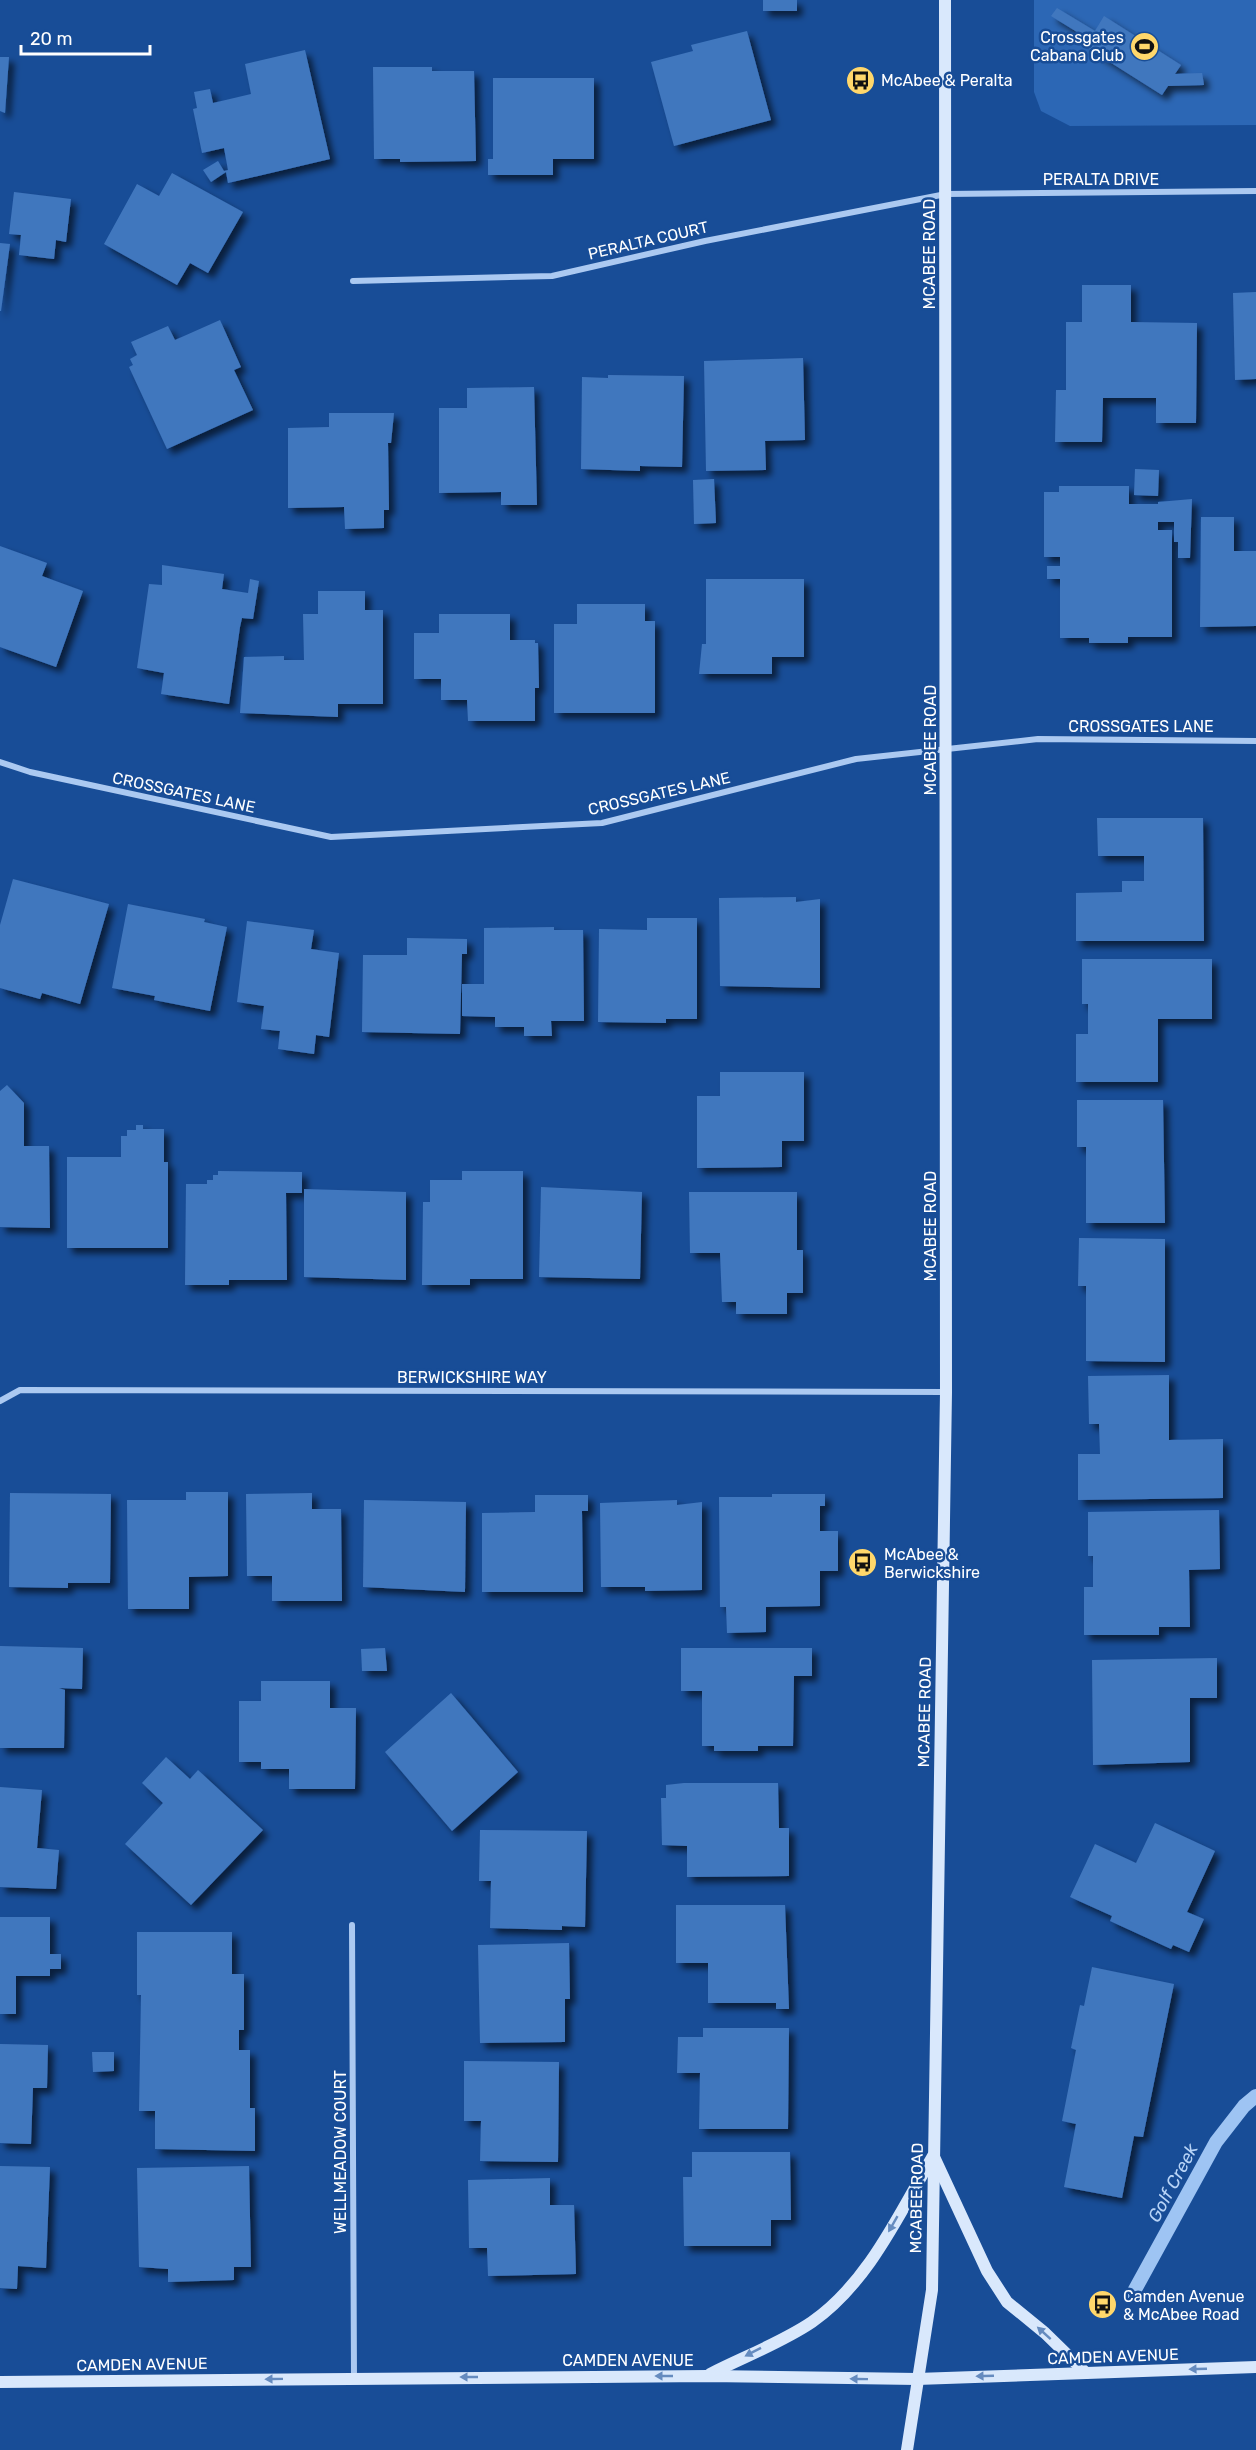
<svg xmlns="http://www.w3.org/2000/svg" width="1256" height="2450" font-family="Rubik,sans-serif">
<defs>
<filter id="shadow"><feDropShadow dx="5.5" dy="5.5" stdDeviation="3" flood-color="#0009"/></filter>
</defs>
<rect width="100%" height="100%" fill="#184d97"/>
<polygon fill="#2c67b5" points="1034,0 1256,0 1256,125 1070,126 1041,111 1034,92"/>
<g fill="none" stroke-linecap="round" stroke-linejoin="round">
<polyline stroke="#9ec4f3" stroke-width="14" points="1132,2295 1216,2142 1244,2106 1256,2096"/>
</g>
<g fill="#4177be" filter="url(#shadow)">
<rect x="763" y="0" width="34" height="11"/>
<polygon points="1057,8 1095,31 1104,16 1181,65 1175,74 1202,73 1204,85 1168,86 1162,95 1086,47 1090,40 1051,16"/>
<polygon points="747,31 771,120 674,146 651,62 693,51 691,45"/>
<polygon points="305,50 330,159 228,183 226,172 211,182 203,170 218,161 224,171 228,170 224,148 202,153 193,109 197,108 194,92 210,89 213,103 251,94 245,64"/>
<polygon points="0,57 9,57 5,113 0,111"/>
<polygon points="373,67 432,67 432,71 474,71 476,161 400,162 400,159 374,159"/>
<polygon points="493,78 594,78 594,159 553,159 553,175 488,175 488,159 493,159"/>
<polygon points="172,173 243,212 208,273 190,263 177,285 104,244 137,184 159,196"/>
<polygon points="14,192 71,199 66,242 56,240 54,259 19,255 21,235 9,234"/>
<polygon points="0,243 10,244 1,311 0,311"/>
<polygon points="1082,285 1131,285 1131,322 1197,323 1196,423 1156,423 1156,398 1103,398 1102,442 1055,442 1056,390 1066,390 1066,322 1082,322"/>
<polygon points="1256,292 1256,379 1235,380 1233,293"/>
<polygon points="220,320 241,367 234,370 253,410 167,449 129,367 133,365 130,359 137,355 131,342 168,326 175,340"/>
<polygon points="803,358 805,440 765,441 766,470 706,471 704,361"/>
<polygon points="608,375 684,376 682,467 640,466 640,471 581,469 582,377 608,378"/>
<polygon points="534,387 537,505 501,505 501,492 439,493 439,408 467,408 467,388"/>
<polygon points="329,413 394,413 391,443 388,443 389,510 384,510 384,528 345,529 344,507 288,508 288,428 329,427"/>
<polygon points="1135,469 1159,470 1158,496 1134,495"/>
<polygon points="714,479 716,523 694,524 693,480"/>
<polygon points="1059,486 1129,486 1129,504 1158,504 1158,502 1192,499 1190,558 1178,558 1178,542 1174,542 1174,522 1158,522 1158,530 1172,530 1172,637 1128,637 1128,643 1089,643 1089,638 1060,638 1060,579 1047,579 1047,566 1060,566 1060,557 1044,557 1044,492 1059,492"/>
<polygon points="1201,517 1234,517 1234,551 1256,551 1256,626 1200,627"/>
<polygon points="0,546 47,563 42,576 83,591 56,667 0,647"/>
<polygon points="162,565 224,574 222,589 248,593 250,579 259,581 253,619 242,618 240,627 229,704 161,694 164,673 137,668 149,584 162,585"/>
<polygon points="706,579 804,579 804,657 772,657 772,674 699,674 702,644 706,644"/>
<polygon points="318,591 365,591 365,610 383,610 383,704 338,704 338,717 240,713 244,657 284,656 284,660 304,660 303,614 318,614"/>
<polygon points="577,604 645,604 645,621 655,621 655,713 554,713 554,624 577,624"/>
<polygon points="439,614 510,614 510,640 535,640 535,643 538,643 539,688 535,688 535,721 468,721 467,700 441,700 441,679 414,679 414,633 439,633"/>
<polygon points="1097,818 1203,818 1204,941 1076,941 1076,893 1122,892 1122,881 1144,881 1144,856 1098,856"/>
<polygon points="13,879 109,904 80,1004 42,993 40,999 0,988 0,925"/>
<polygon points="796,897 796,902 820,899 820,988 720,986 719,898"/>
<polygon points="128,904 205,919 204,922 227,927 210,1011 154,1000 155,996 112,988"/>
<polygon points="647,918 697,918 697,1019 666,1019 666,1023 598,1022 599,929 647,930"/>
<polygon points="247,921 314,930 311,949 339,953 329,1037 316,1035 314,1054 278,1049 280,1031 261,1029 264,1006 237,1002"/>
<polygon points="554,927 554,930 583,930 584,1021 551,1021 552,1036 524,1036 524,1027 495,1027 495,1017 462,1016 462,984 484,984 484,928"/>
<polygon points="407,938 467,939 467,954 462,954 460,1034 362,1032 363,955 407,955"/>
<polygon points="1082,959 1212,959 1212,1019 1158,1019 1158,1082 1076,1082 1076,1034 1088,1034 1088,1004 1082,1004"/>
<polygon points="720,1072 804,1072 804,1141 782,1141 782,1167 697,1168 697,1096 720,1096"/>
<polygon points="7,1085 24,1103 24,1146 49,1146 50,1228 0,1227 0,1091"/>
<polygon points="1077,1100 1163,1100 1165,1223 1086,1223 1086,1147 1077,1147"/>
<polygon points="136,1125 143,1125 143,1129 164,1129 164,1162 168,1162 168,1248 67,1248 67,1157 121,1157 121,1136 127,1136 127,1130 136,1130"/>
<polygon points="218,1171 302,1172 302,1193 286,1193 287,1280 229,1280 229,1285 185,1285 186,1184 207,1184 207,1180 213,1180 213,1175 218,1175"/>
<polygon points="462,1171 523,1171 523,1279 470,1279 470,1285 422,1285 423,1202 430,1202 430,1180 462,1180"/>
<polygon points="541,1187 642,1192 640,1279 539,1277"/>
<polygon points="304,1189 406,1192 406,1280 304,1277"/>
<polygon points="689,1192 797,1192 797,1250 803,1250 803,1293 787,1293 787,1314 736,1314 736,1302 722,1302 720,1253 690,1253"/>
<polygon points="1079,1238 1165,1239 1165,1362 1086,1361 1086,1286 1078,1286"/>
<polygon points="1169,1375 1169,1440 1223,1439 1223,1498 1078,1500 1078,1454 1100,1454 1099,1424 1089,1424 1088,1376"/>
<polygon points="186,1492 228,1492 228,1576 189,1577 189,1609 128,1609 127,1500 186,1500"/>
<polygon points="10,1493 111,1494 110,1583 68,1583 68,1588 9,1587"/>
<polygon points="312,1493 312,1509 341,1509 342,1601 272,1601 272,1576 247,1576 246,1494"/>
<polygon points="772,1494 825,1494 825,1506 820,1506 820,1531 838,1531 838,1571 820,1571 820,1606 766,1607 766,1632 727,1633 726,1607 720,1607 719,1497 772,1497"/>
<polygon points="535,1495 588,1495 588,1511 582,1511 583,1592 482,1592 482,1513 535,1512"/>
<polygon points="364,1500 466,1502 465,1592 363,1587"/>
<polygon points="677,1500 677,1505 702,1502 702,1590 645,1591 645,1587 601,1587 600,1503"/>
<polygon points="1219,1510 1220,1569 1189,1570 1190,1627 1159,1627 1159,1635 1084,1635 1084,1587 1093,1587 1093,1556 1088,1556 1088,1512"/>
<polygon points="0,1646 83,1648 82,1689 59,1688 65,1690 64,1748 0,1748"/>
<polygon points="385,1648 387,1671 362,1671 361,1649"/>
<polygon points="681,1648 812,1648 812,1676 794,1676 793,1746 758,1746 758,1751 714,1751 714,1746 702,1746 702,1691 681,1691"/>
<polygon points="1217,1658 1217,1698 1190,1698 1190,1762 1093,1765 1092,1660"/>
<polygon points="261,1681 330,1681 330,1708 356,1708 355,1789 289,1789 289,1769 261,1769 261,1762 239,1762 239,1701 261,1701"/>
<polygon points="451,1693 518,1772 452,1831 385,1752"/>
<polygon points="166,1757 190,1779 198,1770 263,1830 191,1905 125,1844 163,1803 142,1783"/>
<polygon points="684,1783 778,1783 779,1828 789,1828 789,1876 687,1877 687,1846 662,1845 661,1798 666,1798 666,1785"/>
<polygon points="0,1787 42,1790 37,1848 59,1850 56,1889 0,1887"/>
<polygon points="1155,1823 1215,1851 1187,1912 1204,1919 1189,1952 1173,1945 1171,1949 1110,1921 1112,1916 1070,1897 1095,1844 1136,1863"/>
<polygon points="480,1830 587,1831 585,1927 562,1926 562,1930 490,1928 491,1881 479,1881"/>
<polygon points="676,1905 785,1905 789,2009 776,2009 776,2003 708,2003 708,1963 676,1963"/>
<polygon points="0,1917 50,1917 50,1954 61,1954 61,1969 50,1969 50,1976 16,1976 16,2014 0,2014"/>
<polygon points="137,1932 232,1932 232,1974 244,1974 244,2030 239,2030 239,2050 250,2050 250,2108 255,2108 255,2151 155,2149 155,2111 139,2111 141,1995 137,1995"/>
<polygon points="569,1943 570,1999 565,1999 565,2042 480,2043 478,1945"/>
<polygon points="1092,1967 1174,1984 1143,2137 1134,2136 1122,2198 1064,2187 1076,2124 1062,2121 1076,2050 1071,2048 1080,2005 1084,2006"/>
<polygon points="703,2028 789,2028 788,2129 699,2129 700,2073 677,2073 678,2037 703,2037"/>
<polygon points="0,2044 48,2045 47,2088 33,2088 31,2144 0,2143"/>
<polygon points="92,2052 114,2052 114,2071 93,2072"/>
<polygon points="464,2061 559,2062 558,2162 480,2161 481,2121 464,2121"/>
<polygon points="692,2152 790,2152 791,2220 771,2220 771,2246 684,2246 683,2177 692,2177"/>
<polygon points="0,2166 50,2167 46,2268 18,2266 17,2289 0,2288"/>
<polygon points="249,2166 251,2267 234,2267 234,2280 168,2282 168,2269 139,2267 137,2168"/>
<polygon points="550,2178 550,2205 574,2205 576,2274 488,2276 487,2248 469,2248 468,2180"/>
</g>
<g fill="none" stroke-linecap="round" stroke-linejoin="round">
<g stroke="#abc9f1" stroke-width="6">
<polyline points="353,281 552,276 705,241 946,194 1256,191"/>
<polyline points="0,762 30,772 331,837 602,823 856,759 1038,739 1256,741"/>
<polyline points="0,1401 20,1390 946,1392"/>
<polyline points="352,1925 354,2378"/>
</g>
<g stroke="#d9e8fc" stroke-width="12">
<polyline points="935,2159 987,2271 1007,2302 1045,2333 1086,2373"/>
<path d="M710,2374C743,2357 781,2343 812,2322C868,2283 899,2214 933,2156"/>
<polyline points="0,2382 708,2376 917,2379 1256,2367"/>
<polyline points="907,2450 932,2290 946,1392 945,0"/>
</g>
</g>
<defs><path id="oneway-solid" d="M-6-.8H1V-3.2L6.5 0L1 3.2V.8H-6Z" transform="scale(1.5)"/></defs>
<g fill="#658bbf">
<use href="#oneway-solid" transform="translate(893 2224) rotate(120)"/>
<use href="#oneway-solid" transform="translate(1044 2333) rotate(-138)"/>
<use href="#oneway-solid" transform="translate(753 2352) rotate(153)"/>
<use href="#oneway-solid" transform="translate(1198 2369) rotate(178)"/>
<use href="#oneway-solid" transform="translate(664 2376) rotate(180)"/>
<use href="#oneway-solid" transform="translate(985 2376) rotate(178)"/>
<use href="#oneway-solid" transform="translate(469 2377) rotate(180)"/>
<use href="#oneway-solid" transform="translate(274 2379) rotate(179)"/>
<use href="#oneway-solid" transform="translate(859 2379) rotate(-179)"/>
</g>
<defs>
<symbol id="stadium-disc" viewBox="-11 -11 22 22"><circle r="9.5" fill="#ffd76b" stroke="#184d97"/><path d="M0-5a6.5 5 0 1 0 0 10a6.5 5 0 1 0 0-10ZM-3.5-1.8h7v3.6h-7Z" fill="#111"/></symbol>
<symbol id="bus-disc" viewBox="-11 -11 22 22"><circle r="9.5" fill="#ffd76b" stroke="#184d97"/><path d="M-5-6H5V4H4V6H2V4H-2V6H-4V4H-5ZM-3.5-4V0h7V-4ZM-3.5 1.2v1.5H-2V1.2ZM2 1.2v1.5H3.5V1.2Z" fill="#111"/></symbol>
</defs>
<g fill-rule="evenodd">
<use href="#stadium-disc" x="1128" y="30" width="33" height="33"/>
<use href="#bus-disc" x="844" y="64" width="33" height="33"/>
<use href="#bus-disc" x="846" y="1546" width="33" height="33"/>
<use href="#bus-disc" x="1086" y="2288" width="33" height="33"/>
</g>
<g text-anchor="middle" stroke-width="5" stroke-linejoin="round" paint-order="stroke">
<g font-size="16" fill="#fff" stroke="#184d97" text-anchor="start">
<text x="1124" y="43" text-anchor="end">Crossgates<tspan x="1124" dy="18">Cabana Club</tspan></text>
<text x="881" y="86">McAbee &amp; Peralta</text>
<text x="884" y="1560">McAbee &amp;<tspan x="884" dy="18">Berwickshire</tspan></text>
<text x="1123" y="2302">Camden Avenue<tspan x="1123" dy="18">&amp; McAbee Road</tspan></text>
</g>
<g font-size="16" fill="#fff" stroke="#184d97">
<text x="1101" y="185">PERALTA DRIVE</text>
<text transform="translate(648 240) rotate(-13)" y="6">PERALTA COURT</text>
<text transform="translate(929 254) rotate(-90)" y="6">MCABEE ROAD</text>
<text x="1141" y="732">CROSSGATES LANE</text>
<text transform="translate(930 740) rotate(-90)" y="6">MCABEE ROAD</text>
<text transform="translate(184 792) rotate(12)" y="6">CROSSGATES LANE</text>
<text transform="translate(659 793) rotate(-13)" y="6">CROSSGATES LANE</text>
<text transform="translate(930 1226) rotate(-90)" y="6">MCABEE ROAD</text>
<text x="472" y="1383">BERWICKSHIRE WAY</text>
<text transform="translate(924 1712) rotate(-89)" y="6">MCABEE ROAD</text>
<text transform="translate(340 2152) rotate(-90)" y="6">WELLMEADOW COURT</text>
<text transform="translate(916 2198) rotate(-89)" y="6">MCABEE ROAD</text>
<text transform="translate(1113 2356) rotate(-2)" y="6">CAMDEN AVENUE</text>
<text x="628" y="2366">CAMDEN AVENUE</text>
<text transform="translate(142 2364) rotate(-1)" y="6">CAMDEN AVENUE</text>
</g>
<g font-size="18" font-style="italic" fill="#b8d4f7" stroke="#184d97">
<text transform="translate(1173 2183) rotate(-62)" y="6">Golf Creek</text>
</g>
</g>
<path d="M21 45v9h129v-9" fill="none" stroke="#ffffff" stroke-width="3"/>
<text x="30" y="45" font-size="18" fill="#ffffff" stroke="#184d97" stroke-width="4.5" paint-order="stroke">20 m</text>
</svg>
